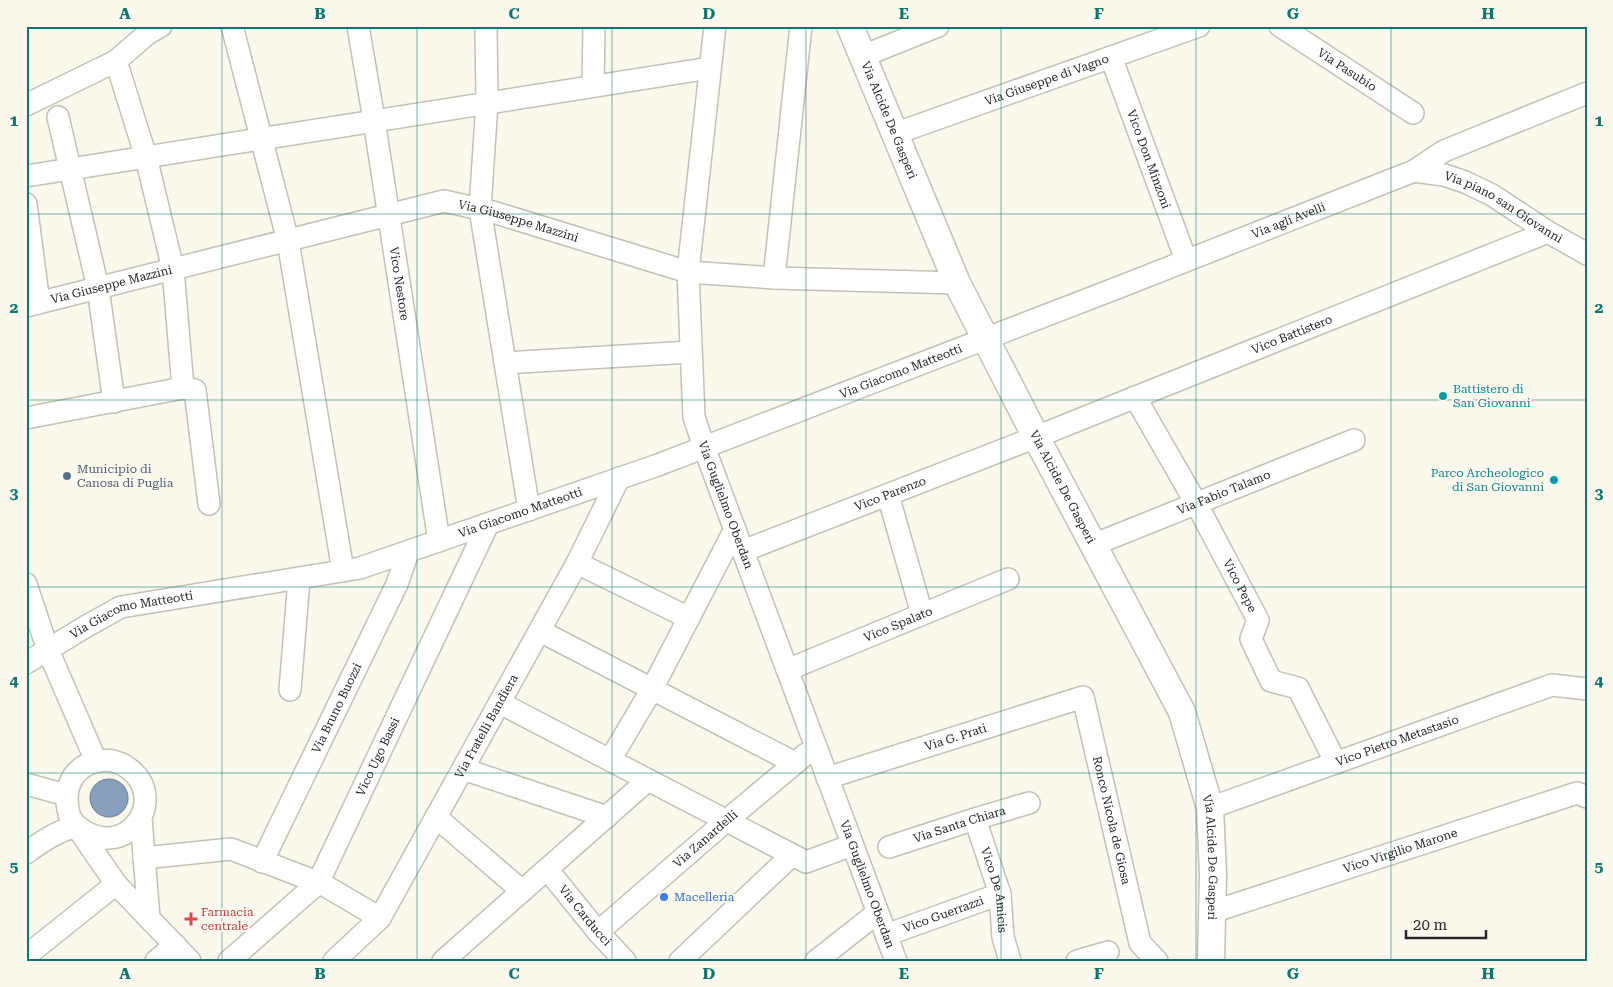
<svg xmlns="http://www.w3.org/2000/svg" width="1613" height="987" font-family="'Roboto Serif',serif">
<rect width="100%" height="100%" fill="#fbf9ee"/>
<circle fill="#88a0be" stroke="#6b7b8f" cx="109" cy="798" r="19"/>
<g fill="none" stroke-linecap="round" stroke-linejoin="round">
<defs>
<g id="minor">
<polyline points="232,26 288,241 343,571"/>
<path id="s1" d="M358,26L374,120L439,541"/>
<polyline points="486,26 487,102 480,209 529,510"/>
<path id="s2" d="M715,26L688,272L694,417L704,447L896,961"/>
<path id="s3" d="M1280,26L1413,113"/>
<polyline points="863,56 938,26"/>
<path id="s4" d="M1111,57L1186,260"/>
<polyline points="116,61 146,157 173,269 183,388"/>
<polyline points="593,86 594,26"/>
<polyline points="26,105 116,61 147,34 161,26"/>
<polyline points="58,117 98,288 114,402"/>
<path id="s5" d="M894,134L1199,26"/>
<path id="s6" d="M1414,171L1444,175L1465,182L1492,195L1548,232L1587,254"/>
<polyline points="26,176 710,68"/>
<polyline points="26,204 39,303"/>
<polyline points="774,278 801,26"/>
<path id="s7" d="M26,306L444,201L493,212L688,272L774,278L957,283"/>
<polyline points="505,363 690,352"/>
<path id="s8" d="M1135,397L1196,503L1258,620L1251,639L1271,681L1298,688L1336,763"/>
<polyline points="26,418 183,388 195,390 209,504"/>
<polyline points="888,495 922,614"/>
<path id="s9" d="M1093,545L1354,440"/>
<path id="s10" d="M743,551L1036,437L1548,232"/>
<polyline points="577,563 689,618"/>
<polyline points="26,584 48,650 96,761"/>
<polyline points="540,631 795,763"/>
<path id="s11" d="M26,663L85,627L121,607L360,568L658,465L1117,288L1414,171L1444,151L1587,93"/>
<path id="s12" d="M787,670L1008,579"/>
<polyline points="290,690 299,579"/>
<polyline points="500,703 806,862 852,845"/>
<polyline points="610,760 652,689 735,529"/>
<polyline points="463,769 607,817"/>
<path id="s13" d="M827,778L1083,697L1140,943L1157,961"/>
<polyline points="26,784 66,795"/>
<path id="s14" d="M1210,808L1552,685L1587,689"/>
<polyline points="436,817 522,891"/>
<polyline points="141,818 149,918"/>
<path id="s15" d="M975,819L1000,894L1003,937L1010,961"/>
<path d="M77,826C125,865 171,799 128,768C120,762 109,759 99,761C70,766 62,792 70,817L116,884L190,961"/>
<path id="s16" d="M889,847L975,819L1029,803"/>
<path d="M26,853C43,841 57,831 77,826"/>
<polyline points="144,858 231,849 322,884 380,918"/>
<path id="s17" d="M262,862L397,584L408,552"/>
<path id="s18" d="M547,869L598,932L625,961"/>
<path id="s19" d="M1212,912L1577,793L1587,797"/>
<path id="s20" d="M598,932L726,821L806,754"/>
<path id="s21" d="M886,935L1000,894"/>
<polyline points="26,956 116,884"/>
<polyline points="156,961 175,945"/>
<path id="s22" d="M229,961L318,883L488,524"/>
<path id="s23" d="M334,961L380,918L577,563L619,478"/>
<polyline points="443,961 648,780"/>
<polyline points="680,961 792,855"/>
<polyline points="816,961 877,913"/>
<polyline points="1077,961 1108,952"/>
</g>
<g id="tertiary">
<path id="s24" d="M850,26L957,283L1036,437L1182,712L1210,808L1213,874L1211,961"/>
</g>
</defs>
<use href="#minor" stroke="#c2c1b6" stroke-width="24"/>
<use href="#tertiary" stroke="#c2c1b6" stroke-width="29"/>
<use href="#minor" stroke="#fff" stroke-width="21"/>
<use href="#tertiary" stroke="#fff" stroke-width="26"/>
</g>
<path fill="none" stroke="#0f766e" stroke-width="1" stroke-opacity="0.55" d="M222,26V961M417,26V961M612,26V961M806,26V961M1001,26V961M1196,26V961M1391,26V961M26,214H1587M26,400H1587M26,587H1587M26,773H1587"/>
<g fill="#0f9aa8" stroke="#fbf9ee" stroke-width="2">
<circle cx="1443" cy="396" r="5"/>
<circle cx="1554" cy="480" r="5"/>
</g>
<circle fill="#5c6f8a" stroke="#fbf9ee" stroke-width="2" cx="67" cy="476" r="5"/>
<circle fill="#3f7fe0" stroke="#fbf9ee" stroke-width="2" cx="664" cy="897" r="5"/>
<path fill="#e0444e" stroke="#fbf9ee" stroke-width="2" d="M188.5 911.5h5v5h5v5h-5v5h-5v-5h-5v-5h5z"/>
<g text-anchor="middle" stroke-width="4" stroke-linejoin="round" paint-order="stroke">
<g font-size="12" fill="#272622" stroke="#fbf9ee">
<text dy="4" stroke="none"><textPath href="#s3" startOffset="80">Via Pasubio</textPath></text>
<text dy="4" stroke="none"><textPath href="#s5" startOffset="162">Via Giuseppe di Vagno</textPath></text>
<text dy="4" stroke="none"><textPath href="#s24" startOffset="102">Via Alcide De Gasperi</textPath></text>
<text dy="4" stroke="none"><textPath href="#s4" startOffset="109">Vico Don Minzoni</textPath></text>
<text dy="4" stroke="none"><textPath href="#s6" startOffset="98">Via piano san Giovanni</textPath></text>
<text dy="4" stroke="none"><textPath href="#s11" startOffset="1344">Via agli Avelli</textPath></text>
<text dy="4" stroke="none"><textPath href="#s7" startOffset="508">Via Giuseppe Mazzini</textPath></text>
<text dy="4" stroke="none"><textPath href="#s1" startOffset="261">Vico Nestore</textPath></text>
<text dy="4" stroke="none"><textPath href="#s7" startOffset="88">Via Giuseppe Mazzini</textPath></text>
<text dy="4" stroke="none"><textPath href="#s10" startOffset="590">Vico Battistero</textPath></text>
<text dy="4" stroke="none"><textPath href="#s11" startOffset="928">Via Giacomo Matteotti</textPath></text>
<text dy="4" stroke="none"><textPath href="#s24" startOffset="508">Via Alcide De Gasperi</textPath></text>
<text dy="4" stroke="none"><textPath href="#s9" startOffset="141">Via Fabio Talamo</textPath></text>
<text dy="4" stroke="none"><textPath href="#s10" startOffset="158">Vico Parenzo</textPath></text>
<text dy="4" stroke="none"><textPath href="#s2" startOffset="486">Via Guglielmo Oberdan</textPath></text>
<text dy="4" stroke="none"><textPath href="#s11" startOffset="522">Via Giacomo Matteotti</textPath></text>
<text dy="4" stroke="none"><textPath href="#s8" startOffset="216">Vico Pepe</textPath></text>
<text dy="4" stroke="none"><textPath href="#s11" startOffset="118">Via Giacomo Matteotti</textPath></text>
<text dy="4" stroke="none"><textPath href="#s12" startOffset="120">Vico Spalato</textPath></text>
<text dy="4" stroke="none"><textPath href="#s17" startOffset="171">Via Bruno Buozzi</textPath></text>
<text dy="4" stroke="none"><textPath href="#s23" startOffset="282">Via Fratelli Bandiera</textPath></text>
<text dy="4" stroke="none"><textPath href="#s13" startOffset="135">Via G. Prati</textPath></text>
<text dy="4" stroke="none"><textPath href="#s14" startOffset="199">Vico Pietro Metastasio</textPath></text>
<text dy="4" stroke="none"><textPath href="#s22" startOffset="258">Vico Ugo Bassi</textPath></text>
<text dy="4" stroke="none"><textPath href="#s13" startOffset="395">Ronco Nicola de Giosa</textPath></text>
<text dy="4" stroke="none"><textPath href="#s16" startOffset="74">Via Santa Chiara</textPath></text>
<text dy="4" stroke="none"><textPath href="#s20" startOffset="142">Via Zanardelli</textPath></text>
<text dy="4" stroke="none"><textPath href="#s19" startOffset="198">Vico Virgilio Marone</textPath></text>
<text dy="4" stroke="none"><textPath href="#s24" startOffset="912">Via Alcide De Gasperi</textPath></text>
<text dy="4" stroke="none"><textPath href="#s2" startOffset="891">Via Guglielmo Oberdan</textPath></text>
<text dy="4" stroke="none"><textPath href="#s15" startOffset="74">Vico De Amicis</textPath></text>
<text dy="4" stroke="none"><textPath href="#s21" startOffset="61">Vico Guerrazzi</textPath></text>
<text dy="4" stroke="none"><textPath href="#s18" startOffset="60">Via Carducci</textPath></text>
</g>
<g font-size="12" fill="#0d838f" stroke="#fbf9ee" text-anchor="start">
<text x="1453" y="393">Battistero di<tspan x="1453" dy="14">San Giovanni</tspan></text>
<text x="1544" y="477" text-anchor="end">Parco Archeologico<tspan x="1544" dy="14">di San Giovanni</tspan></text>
</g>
<g font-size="12" fill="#4e5e75" stroke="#fbf9ee" text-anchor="start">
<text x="77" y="473">Municipio di<tspan x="77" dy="14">Canosa di Puglia</tspan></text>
</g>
<g font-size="12" fill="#366cbe" stroke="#fbf9ee" text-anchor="start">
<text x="674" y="901">Macelleria</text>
</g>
<g font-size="12" fill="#be3a42" stroke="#fbf9ee" text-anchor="start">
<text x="201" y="916">Farmacia<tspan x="201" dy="14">centrale</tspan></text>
</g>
</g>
<rect width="1613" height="987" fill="none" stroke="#fbf9ee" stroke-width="55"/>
<path d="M1406 930v8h80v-8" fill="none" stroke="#272622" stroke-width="2.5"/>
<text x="1413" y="930" font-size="15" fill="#272622" stroke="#fbf9ee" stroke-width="4" paint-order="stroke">20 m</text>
<rect x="28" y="28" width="1558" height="932" fill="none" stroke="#0f766e" stroke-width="2"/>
<g font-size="16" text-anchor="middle" font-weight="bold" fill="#0f766e">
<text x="125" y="19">A</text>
<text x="320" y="19">B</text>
<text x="514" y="19">C</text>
<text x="709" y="19">D</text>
<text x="904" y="19">E</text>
<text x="1099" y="19">F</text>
<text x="1293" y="19">G</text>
<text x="1488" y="19">H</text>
<text x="14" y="126">1</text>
<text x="1599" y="126">1</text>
<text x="14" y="313">2</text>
<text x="1599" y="313">2</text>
<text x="14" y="499">3</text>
<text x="1599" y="499">3</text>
<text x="14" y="686">4</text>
<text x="1599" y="686">4</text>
<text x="14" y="872">5</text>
<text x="1599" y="872">5</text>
<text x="125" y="979">A</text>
<text x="320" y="979">B</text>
<text x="514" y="979">C</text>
<text x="709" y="979">D</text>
<text x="904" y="979">E</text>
<text x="1099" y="979">F</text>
<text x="1293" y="979">G</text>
<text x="1488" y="979">H</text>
</g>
</svg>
